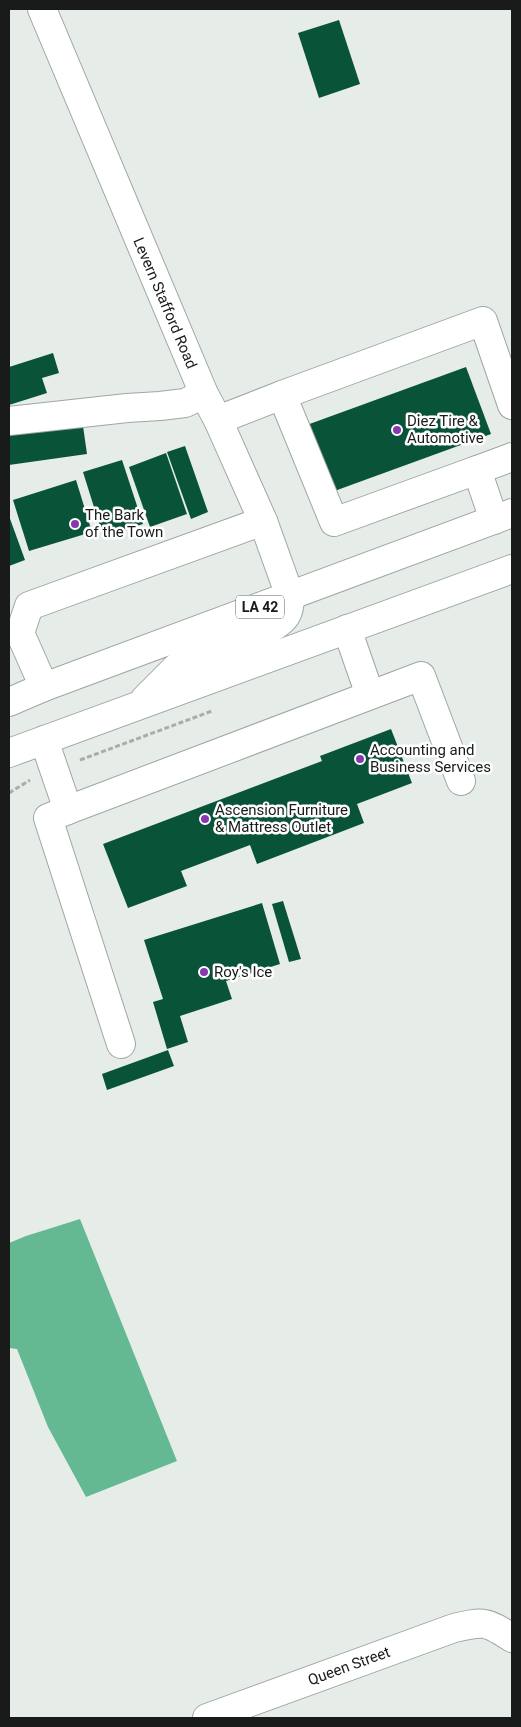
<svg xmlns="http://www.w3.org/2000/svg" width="521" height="1727" font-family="Roboto,sans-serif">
<rect width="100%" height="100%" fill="#e6ede9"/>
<polygon fill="#64b993" points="80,1219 177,1461 86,1497 48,1427 17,1349 9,1348 9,1243 26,1236"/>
<g fill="#095339">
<polygon points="339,20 360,84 319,98 298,33"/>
<polygon points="53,353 59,373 42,378 47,393 9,405 9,367"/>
<polygon points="466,367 491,434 329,493 304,426"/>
<polygon points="82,419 87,454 9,465 9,429"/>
<polygon points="185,446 208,512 191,519 167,452"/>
<polygon points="166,453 187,514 150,527 129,467"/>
<polygon points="122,460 143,524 103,536 83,472"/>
<polygon points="76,480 92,532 29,551 13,500"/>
<polygon points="9,516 25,560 9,566"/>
<polygon points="391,729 412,783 357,804 364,823 257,864 250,845 181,871 187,886 128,908 103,844 322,761 320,756"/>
<polygon points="283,901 301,959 289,962 272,904"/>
<polygon points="262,903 280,964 226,981 232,999 180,1016 188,1042 167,1049 153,1002 163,999 144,940"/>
<polygon points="168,1050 174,1066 107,1090 102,1074"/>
</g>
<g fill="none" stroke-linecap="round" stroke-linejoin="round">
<defs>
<g id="minor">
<polyline points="42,9 204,394 218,420 263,521 290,596"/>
<polyline points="282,395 483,321 512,405"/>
<polyline points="218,420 282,395 334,522 477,470 494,520"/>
<polyline points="9,421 127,408 160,406 185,403 204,394"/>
<polyline points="477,470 512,457"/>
<polyline points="347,629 370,695"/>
<polyline points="44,687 20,633 29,606 263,521"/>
<polyline points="44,740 68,810 48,818 121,1044"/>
<polyline points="68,810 421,676 461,781"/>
<path d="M207,1718L454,1628C484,1621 486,1621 512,1638"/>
</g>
<g id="major">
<path d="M145,699L178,666L270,629C286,619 290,614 290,596"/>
<polyline points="9,702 44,687 512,513"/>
<polyline points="9,753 512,569"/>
</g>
</defs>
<use href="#minor" stroke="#9fa7a3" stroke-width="30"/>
<use href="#major" stroke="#9fa7a3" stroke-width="30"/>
<g stroke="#a7ada9" stroke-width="3" stroke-dasharray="5 2.5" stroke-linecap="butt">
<polyline points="80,760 212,711"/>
<polyline points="9,793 30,780"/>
</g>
<use href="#minor" stroke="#fff" stroke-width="28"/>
<use href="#major" stroke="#fff" stroke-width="28"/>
</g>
<g fill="#8539aa" stroke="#fff" stroke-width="2">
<circle cx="397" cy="430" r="5"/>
<circle cx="75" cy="524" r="5"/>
<circle cx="360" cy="759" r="5"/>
<circle cx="205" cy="819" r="5"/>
<circle cx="204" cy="972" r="5"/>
</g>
<g text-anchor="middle" stroke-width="5" stroke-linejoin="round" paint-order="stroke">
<rect fill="#fff" stroke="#5d5f5e" stroke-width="1" x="236" y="595.5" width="48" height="23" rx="4"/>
<g font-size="14" font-weight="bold" fill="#181b19">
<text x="260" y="612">LA 42</text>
</g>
<g font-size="15" fill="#181b19" stroke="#fff">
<text transform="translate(165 303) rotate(67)" y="5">Levern Stafford Road</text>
<text transform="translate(349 1666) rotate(-20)" y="5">Queen Street</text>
</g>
<g font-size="15" fill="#181b19" stroke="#fff" text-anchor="start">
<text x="407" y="426">Diez Tire &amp;<tspan x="407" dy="17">Automotive</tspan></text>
<text x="85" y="520">The Bark<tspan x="85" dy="17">of the Town</tspan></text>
<text x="370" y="755">Accounting and<tspan x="370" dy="17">Business Services</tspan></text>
<text x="215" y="815">Ascension Furniture<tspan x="215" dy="17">&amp; Mattress Outlet</tspan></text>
<text x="214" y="977">Roy's Ice</text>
</g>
</g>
<rect width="521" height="1727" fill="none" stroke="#181b19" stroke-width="20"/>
</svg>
